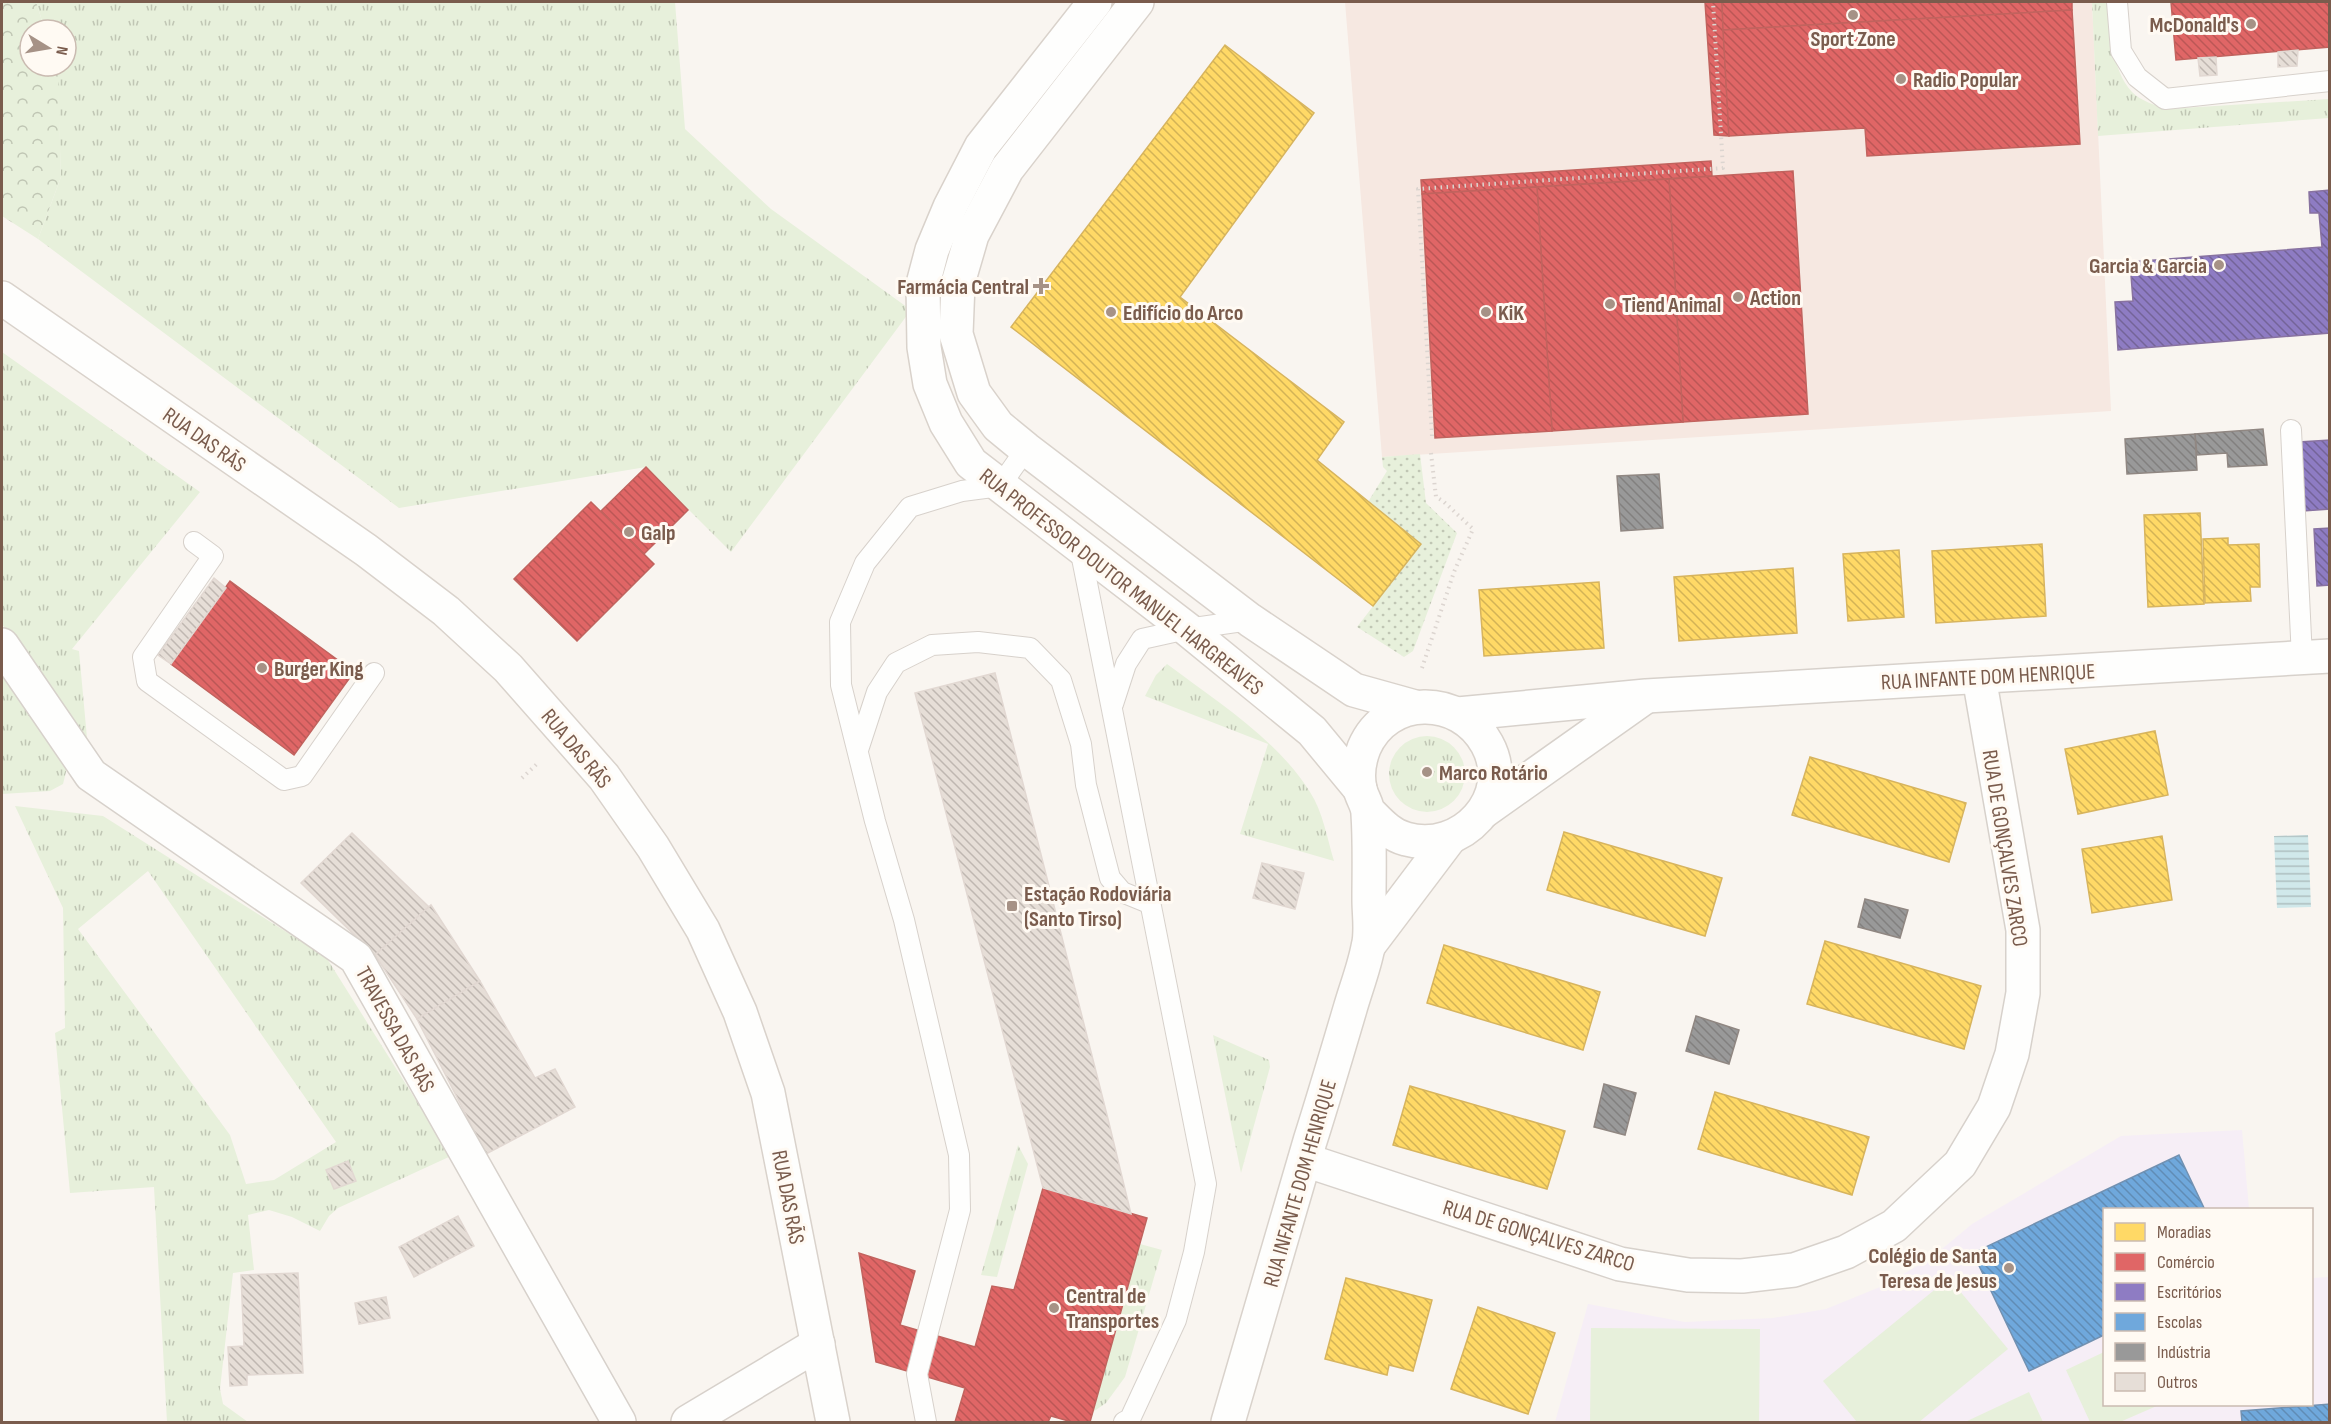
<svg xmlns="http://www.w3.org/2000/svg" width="2331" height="1424" font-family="'Sofia Sans Condensed',sans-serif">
<defs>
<pattern id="grass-tufts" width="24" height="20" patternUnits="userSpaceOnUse" patternTransform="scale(1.5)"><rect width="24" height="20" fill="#e7f0db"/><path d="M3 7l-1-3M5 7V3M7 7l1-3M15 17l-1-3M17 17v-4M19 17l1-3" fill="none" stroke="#c0c6b4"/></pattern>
<pattern id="forest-crowns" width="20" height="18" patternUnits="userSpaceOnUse" patternTransform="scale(1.5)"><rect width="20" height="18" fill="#e7f0db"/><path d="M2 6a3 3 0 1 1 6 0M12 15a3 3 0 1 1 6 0" fill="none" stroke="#c0c6b4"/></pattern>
<pattern id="garden-dots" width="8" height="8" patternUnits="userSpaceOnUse" patternTransform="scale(1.5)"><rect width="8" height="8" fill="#e7f0db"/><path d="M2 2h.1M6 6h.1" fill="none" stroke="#c0c6b4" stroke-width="1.8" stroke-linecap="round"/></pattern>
<pattern id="water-rules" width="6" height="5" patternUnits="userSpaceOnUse" patternTransform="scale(1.5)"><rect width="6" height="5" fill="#d0e8ea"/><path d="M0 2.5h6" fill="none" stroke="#aebfc0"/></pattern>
<pattern id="homes-back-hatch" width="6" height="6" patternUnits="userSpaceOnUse" patternTransform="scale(1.5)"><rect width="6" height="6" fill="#ffd966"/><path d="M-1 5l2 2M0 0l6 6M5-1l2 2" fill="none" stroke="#d3b356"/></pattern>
<pattern id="shops-back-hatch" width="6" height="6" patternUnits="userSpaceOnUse" patternTransform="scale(1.5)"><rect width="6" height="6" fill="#e06666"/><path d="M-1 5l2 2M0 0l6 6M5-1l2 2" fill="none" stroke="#bb5756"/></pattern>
<pattern id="offices-back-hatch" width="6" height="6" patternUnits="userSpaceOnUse" patternTransform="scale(1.5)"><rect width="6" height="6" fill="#8e7cc3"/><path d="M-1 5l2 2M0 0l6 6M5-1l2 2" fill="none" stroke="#746498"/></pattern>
<pattern id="schools-back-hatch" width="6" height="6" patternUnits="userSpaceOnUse" patternTransform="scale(1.5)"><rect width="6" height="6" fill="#6fa8dc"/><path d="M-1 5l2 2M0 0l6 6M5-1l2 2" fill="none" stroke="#608cb5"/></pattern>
<pattern id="industry-back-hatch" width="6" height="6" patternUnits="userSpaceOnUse" patternTransform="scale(1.5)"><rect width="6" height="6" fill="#999"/><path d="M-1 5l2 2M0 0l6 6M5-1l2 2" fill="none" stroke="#82807f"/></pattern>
<pattern id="building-back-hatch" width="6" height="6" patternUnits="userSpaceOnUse" patternTransform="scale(1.5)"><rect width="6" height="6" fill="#e6ded7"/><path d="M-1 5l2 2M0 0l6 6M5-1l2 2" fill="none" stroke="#bfb7b1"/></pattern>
</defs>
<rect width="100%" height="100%" fill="#f9f5f0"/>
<polygon fill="#f6e8e1" points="1345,2 2092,2 2111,411 1382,457"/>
<polygon fill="#f6eef6" points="2242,1130 2249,1209 2104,1210 2104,1404 2312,1404 2312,1278 2329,1277 2329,1422 1555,1422 1588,1304 1685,1322 1773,1318 1826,1309 1880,1287 1930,1259 1972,1224 2121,1136"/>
<g fill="url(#grass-tufts)" fill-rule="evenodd">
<polygon points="36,2 675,2 685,129 771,209 911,310 731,552 646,467 399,508 38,239 61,177 57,66 66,66 66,30 45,30"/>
<path d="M2092,2H2108C2111,31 2111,69 2132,92C2141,101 2155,105 2166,109L2329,99V118L2098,136Z"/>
<polygon points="2,352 200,492 72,649 79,651 87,738 66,715 2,624"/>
<path d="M1167,664C1215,700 1278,740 1310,792C1323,812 1327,838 1334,861L1240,834L1268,744L1145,696L1156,675Z"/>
<polygon points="2,672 67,768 63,784 50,791 2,794"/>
<circle cx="1427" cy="774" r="38"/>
<path d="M15,806L103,816L326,957L451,1156L338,1208L329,1216L320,1231L292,1217L269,1210L248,1215L254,1270L233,1273L220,1389L223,1404L248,1422H167L154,1187L70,1193L55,1033L65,1028L63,908ZM148,871L336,1142L274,1180L246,1184L230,1135L78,929ZM348,1161L356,1181L334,1189L327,1170Z"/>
<polygon points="1213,1035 1269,1060 1270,1067 1241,1173"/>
<polygon points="1018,1145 1028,1164 997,1277 981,1275"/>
<polygon points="1140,1244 1162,1250 1125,1377 1106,1403 1093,1412"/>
</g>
<polygon fill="url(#forest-crowns)" points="2,2 36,2 45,30 30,30 30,66 57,66 58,70 61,177 38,239 2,216"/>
<g fill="#e7f0db">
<polygon points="1949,1278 2008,1349 1919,1422 1857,1422 1823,1381"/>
<polygon points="1591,1328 1760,1329 1759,1422 1590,1422"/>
<polygon points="2104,1352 2104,1404 2159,1405 2120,1422 2090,1422 2066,1370"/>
<polygon points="2029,1392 2043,1422 1965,1422"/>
</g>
<polygon fill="url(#garden-dots)" points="1420,454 1426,503 1457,533 1413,651 1404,657 1357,627 1421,544 1368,502 1387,471 1383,467 1382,457"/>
<polygon fill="url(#water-rules)" points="2308,835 2311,907 2277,908 2274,836"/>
<g fill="url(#homes-back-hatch)" stroke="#d7b45e" stroke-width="1.5">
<polygon points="1225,45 1314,113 1180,297 1344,422 1317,460 1421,544 1373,606 1011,327"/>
<polygon points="2200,513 2204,604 2148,607 2144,515"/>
<polygon points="2228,538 2228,545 2259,544 2260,587 2250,587 2251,601 2205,603 2203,539"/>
<polygon points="2042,544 2046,616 1936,623 1932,551"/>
<polygon points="1899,550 1904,617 1848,621 1843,554"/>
<polygon points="1793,568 1797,633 1679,641 1674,577"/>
<polygon points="1599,582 1604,648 1484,656 1479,590"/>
<polygon points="2155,731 2168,795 2078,814 2065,749"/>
<polygon points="1810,757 1966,803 1949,862 1792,815"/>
<polygon points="1564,832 1722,878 1705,936 1547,890"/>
<polygon points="2162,836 2172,900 2092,913 2082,849"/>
<polygon points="1825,941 1981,986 1964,1049 1807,1004"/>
<polygon points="1444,945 1600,992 1583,1050 1427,1003"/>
<polygon points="1410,1086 1565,1131 1547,1189 1393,1145"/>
<polygon points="1715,1092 1869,1137 1852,1195 1698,1149"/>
<polygon points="1346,1278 1432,1300 1413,1371 1389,1365 1387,1375 1325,1359"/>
<polygon points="1478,1307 1555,1333 1528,1414 1451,1389"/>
</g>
<g fill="url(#shops-back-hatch)" stroke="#c1635e" stroke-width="1.5">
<polygon points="1705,2 1722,2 1729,136 1714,135"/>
<polygon points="1722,2 2072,2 2072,10 1723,30"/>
<polygon points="2171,2 2330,2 2330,47 2176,60"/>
<polygon points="2072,10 2080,144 1867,156 1865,128 1729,136 1723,30"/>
<polygon points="1711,161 1712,176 1422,194 1421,180"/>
<polygon points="1793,171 1808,414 1683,422 1669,179"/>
<polygon points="1669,179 1683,422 1552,431 1537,187"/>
<polygon points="1537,187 1552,431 1435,438 1422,194"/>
<polygon points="646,467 688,510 644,554 601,511"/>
<polygon points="591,502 654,564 577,641 514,579"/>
<polygon points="230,581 354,672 294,755 171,664"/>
<polygon points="1043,1188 1147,1218 1090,1422 1072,1422 1051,1416 1048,1422 955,1422 965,1388 876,1362 859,1253 915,1271 900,1325 975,1347 992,1286 1014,1290"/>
</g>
<g fill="url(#offices-back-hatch)" stroke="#8872a0" stroke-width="1.5">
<polygon points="2330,190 2330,333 2118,350 2115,302 2133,301 2130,262 2322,247 2319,213 2310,213 2309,192"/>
<polygon points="2330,440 2330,509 2303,511 2299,442"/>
<polygon points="2330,528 2330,585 2317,586 2314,529"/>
</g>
<g fill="url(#schools-back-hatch)" stroke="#7291b1" stroke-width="1.5">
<polygon points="2179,1155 2205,1210 2104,1210 2104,1335 2029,1371 1973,1253"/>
<polygon points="2330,1404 2330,1422 2242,1422 2241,1411"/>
</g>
<g fill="url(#industry-back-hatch)" stroke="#908782" stroke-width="1.5">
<polygon points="2263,429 2267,465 2228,467 2227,453 2197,455 2195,434"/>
<polygon points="2195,434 2197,470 2127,474 2125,439"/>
<polygon points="1659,474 1663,528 1621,531 1617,476"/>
<polygon points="1865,899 1908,910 1900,938 1858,927"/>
<polygon points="1696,1016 1739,1030 1729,1064 1686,1051"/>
<polygon points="1604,1084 1636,1093 1625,1135 1594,1127"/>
</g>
<g fill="url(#building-back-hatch)" stroke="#e2d8d2" stroke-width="1.5">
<polygon points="2298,50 2297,66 2278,67 2278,52"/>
<polygon points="2216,57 2217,75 2200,76 2198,58"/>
<polygon points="214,578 226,588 171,664 158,655"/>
<polygon points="995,673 1108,1119 1131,1214 1043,1188 915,693"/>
<polygon points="352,833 429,907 375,955 301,883"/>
<polygon points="1262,863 1304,873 1295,909 1253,898"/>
<polygon points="431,905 480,981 417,1019 375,955"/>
<polygon points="480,981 535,1078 555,1069 575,1107 486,1154 417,1019"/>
<polygon points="348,1161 356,1181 334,1189 326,1170"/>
<polygon points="458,1216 474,1246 414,1277 399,1247"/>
<polygon points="298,1273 303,1373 247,1375 247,1385 230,1386 228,1347 244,1346 241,1275"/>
<polygon points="386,1297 390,1318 359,1324 355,1303"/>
</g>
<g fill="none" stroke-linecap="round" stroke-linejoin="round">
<defs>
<g id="lane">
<polyline points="2117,2 2121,51 2137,77 2165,99 2330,81"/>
<polyline points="2291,430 2302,658"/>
<polyline points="194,542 213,556 143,657 147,681 284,780 302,776 374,673"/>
<polyline points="1080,548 1206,1184 1194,1252 1176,1320 1130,1419 1124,1422"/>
<polyline points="1113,704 1126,664 1142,639 1187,629 1250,620"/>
<polyline points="858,750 877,692 896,663 932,645 978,642 1030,648 1061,680 1081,744 1086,785 1110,878 1122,892 1149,903"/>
<polyline points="926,1422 917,1374 960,1210 959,1155 904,920 875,821 841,685 840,622 865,563 910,507 962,491 1000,486 1026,449"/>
</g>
<g id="street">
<polyline points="2,645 91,775 356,958 619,1422"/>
<polyline points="1458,714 1646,696 2330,656"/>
<polyline points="1484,811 1645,697"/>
<polyline points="1305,1160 1620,1264 1688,1275 1742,1276 1794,1270 1846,1252 1894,1226 1960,1164 1994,1107 2012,1054 2023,993 2023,930 1979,677"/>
<polyline points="688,1422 818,1344"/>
</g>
<g id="secondary">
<polyline points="1095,2 981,147 950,207 932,250 923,284 924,347 930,384 946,423 971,463 1187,629 1312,731 1360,789"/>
<polyline points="1137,2 1007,169 972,235 958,283 956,334 974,393 998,426 1026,449 1250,620 1354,690 1415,707"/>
<polyline points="2,298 366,550 446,611 508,668 604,777 653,847 703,930 740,1012 768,1093 833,1422"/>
<polyline points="1369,945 1449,839"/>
<path d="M1228,1422C1256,1329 1282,1235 1310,1141C1324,1097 1337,1053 1350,1009C1356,988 1364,968 1368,947C1372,933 1369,915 1369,900C1369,871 1370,843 1368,814C1368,805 1362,798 1360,789C1357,776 1359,761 1364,748C1387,694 1460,694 1487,744C1516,797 1461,855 1406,839C1390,835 1379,822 1368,811"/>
</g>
</defs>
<use href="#lane" stroke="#d7d1cb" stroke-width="22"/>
<use href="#street" stroke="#d7d1cb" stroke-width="36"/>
<use href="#secondary" stroke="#d9d2cb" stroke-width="36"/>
<g stroke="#dcd5d0" stroke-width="4" stroke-dasharray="1.5 4.5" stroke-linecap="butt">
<polyline points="1432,436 1418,189 1723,168 1713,2"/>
<polyline points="1422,668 1454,572 1473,529 1443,501 1436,497 1431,453"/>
<polyline points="522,778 539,762"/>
</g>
<use href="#lane" stroke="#fefefd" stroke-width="20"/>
<use href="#street" stroke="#fefefd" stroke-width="33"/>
<use href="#secondary" stroke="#fefefd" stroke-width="33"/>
</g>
<g fill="#a69286" stroke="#fffaf3" stroke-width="2">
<circle cx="1853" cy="15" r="6"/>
<circle cx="2251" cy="24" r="6"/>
<circle cx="1901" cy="79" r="6"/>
<circle cx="2219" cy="265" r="6"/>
<path d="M1038 277h6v6h6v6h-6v6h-6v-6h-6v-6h6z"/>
<circle cx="1738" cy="297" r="6"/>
<circle cx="1610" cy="304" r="6"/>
<circle cx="1111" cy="312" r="6"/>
<circle cx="1486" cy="312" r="6"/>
<circle cx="629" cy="532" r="6"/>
<circle cx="262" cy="668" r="6"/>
<circle cx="1427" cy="772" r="6"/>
<rect x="1006" y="900" width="12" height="12" rx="3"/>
<circle cx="2009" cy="1268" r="6"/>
<circle cx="1054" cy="1308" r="6"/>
</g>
<g text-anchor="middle" stroke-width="6" stroke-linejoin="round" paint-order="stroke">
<g font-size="22" font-weight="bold" fill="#7a5c4d" stroke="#fffaf3" text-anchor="start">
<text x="2239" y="32" text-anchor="end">McDonald's</text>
<text x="1853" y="46" text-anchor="middle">Sport Zone</text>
<text x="1913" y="87">Radio Popular</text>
<text x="2207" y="273" text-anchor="end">Garcia &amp; Garcia</text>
<text x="1029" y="294" text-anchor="end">Farmácia Central</text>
<text x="1750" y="305">Action</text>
<text x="1622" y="312">Tiend Animal</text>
<text x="1123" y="320">Edifício do Arco</text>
<text x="1498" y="320">KiK</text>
<text x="641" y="540">Galp</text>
<text x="274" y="676">Burger King</text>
<text x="1439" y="780">Marco Rotário</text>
<text x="1024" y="901">Estação Rodoviária<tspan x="1024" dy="25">(Santo Tirso)</tspan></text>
<text x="1997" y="1263" text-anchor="end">Colégio de Santa<tspan x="1997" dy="25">Teresa de Jesus</tspan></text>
<text x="1066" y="1303">Central de<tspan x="1066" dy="25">Transportes</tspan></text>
</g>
<g font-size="22" fill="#7a5c4d" stroke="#fffaf3">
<text transform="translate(205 439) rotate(35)" y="8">RUA DAS RÃS</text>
<text transform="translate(1122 581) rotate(38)" y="8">RUA PROFESSOR DOUTOR MANUEL HARGREAVES</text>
<text transform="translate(1988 676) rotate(-3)" y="8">RUA INFANTE DOM HENRIQUE</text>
<text transform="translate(577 748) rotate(50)" y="8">RUA DAS RÃS</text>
<text transform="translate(2006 848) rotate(81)" y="8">RUA DE GONÇALVES ZARCO</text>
<text transform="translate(396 1029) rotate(61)" y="8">TRAVESSA DAS RÃS</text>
<text transform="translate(1299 1183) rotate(-74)" y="8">RUA INFANTE DOM HENRIQUE</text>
<text transform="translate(789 1197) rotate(79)" y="8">RUA DAS RÃS</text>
<text transform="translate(1539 1235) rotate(17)" y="8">RUA DE GONÇALVES ZARCO</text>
</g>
</g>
<rect width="2331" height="1424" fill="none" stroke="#7a5c4d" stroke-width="6"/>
<rect x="2103" y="1208" width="210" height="198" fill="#fffaf3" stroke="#cabbb1" stroke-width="1.5"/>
<rect x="2115" y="1223" width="30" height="18" fill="#ffd966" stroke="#cabbb1" stroke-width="1.5"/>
<text x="2157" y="1238" font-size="18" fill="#7a5c4d">Moradias</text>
<rect x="2115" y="1253" width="30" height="18" fill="#e06666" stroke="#cabbb1" stroke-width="1.5"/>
<text x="2157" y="1268" font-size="18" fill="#7a5c4d">Comércio</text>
<rect x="2115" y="1283" width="30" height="18" fill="#8e7cc3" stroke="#cabbb1" stroke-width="1.5"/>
<text x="2157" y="1298" font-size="18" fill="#7a5c4d">Escritórios</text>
<rect x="2115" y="1313" width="30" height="18" fill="#6fa8dc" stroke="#cabbb1" stroke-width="1.5"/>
<text x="2157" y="1328" font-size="18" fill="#7a5c4d">Escolas</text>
<rect x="2115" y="1343" width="30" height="18" fill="#999999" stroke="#cabbb1" stroke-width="1.5"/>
<text x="2157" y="1358" font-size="18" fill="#7a5c4d">Indústria</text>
<rect x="2115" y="1373" width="30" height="18" fill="#e6ded7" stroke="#cabbb1" stroke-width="1.5"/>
<text x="2157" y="1388" font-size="18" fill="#7a5c4d">Outros</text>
<g transform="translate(48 48) rotate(101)"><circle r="28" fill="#fffaf3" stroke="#cabbb1" stroke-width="1.5"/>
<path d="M0-4.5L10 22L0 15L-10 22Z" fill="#a69286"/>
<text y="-9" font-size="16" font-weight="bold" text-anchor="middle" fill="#7a5c4d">N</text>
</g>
</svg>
